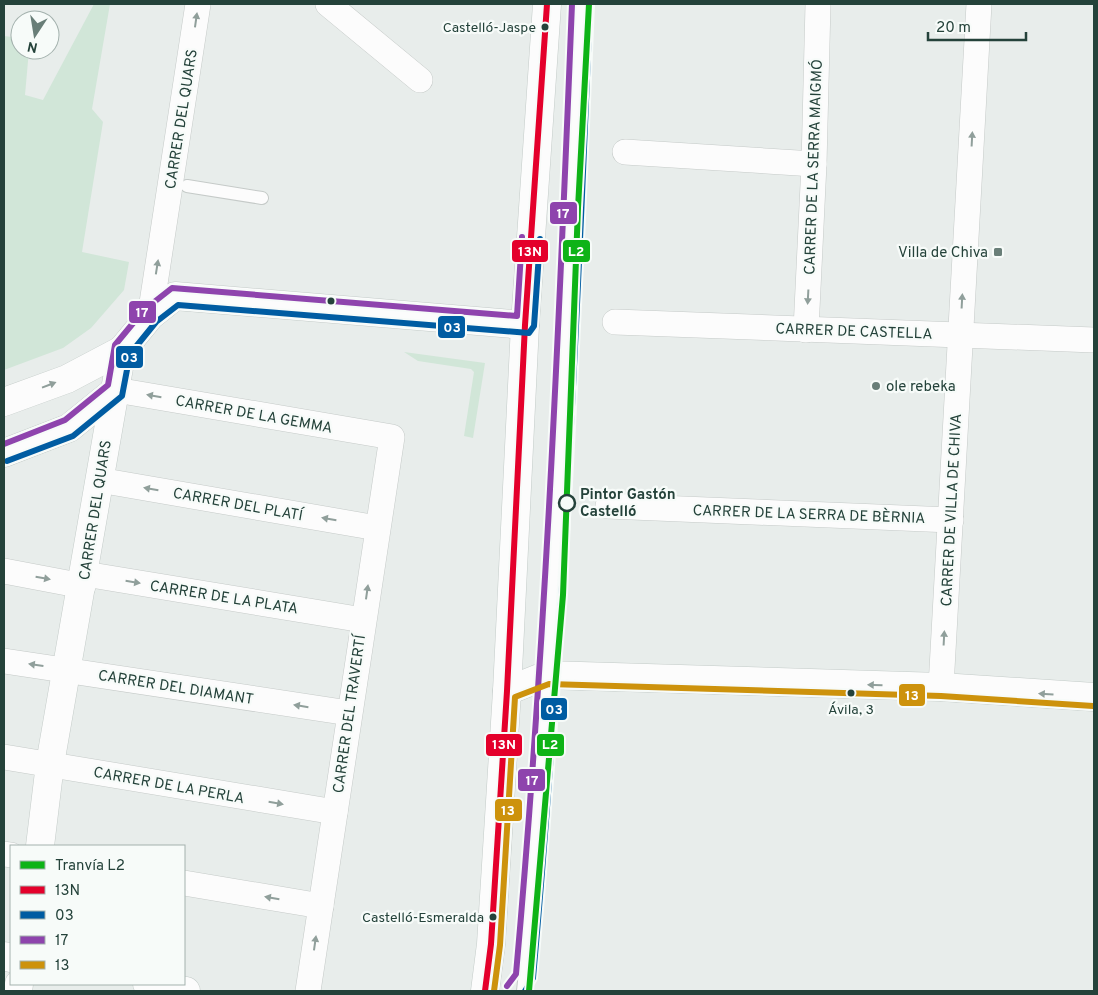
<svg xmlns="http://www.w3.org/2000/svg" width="1098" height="995" font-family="Overpass,sans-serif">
<rect width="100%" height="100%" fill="#e8edeb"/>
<g fill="#d1e6d8">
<polygon points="94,4 110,4 92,109 103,122 82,252 129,262 124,290 91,328 63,348 4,370 4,36 20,38 20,50 29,50 25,95 43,100"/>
<polygon points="404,352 485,363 473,438 464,436 474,372 471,369 418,361"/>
</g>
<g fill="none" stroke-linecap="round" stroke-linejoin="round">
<defs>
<g id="lane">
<polyline points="187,186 262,198"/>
<path d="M523,991C535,886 540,780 547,674C563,451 572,227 581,4"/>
</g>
<g id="street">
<polyline points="328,4 420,80"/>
<polyline points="625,152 814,164"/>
<polyline points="150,316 198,4"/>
<polyline points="615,322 1094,340"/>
<polyline points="806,330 814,164 818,4"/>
<polyline points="116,390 392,437 308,991"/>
<polyline points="99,480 377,528"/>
<polyline points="608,506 951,520"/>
<polyline points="4,571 83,586"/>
<polyline points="85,574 363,620"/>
<polyline points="4,661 349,713"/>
<polyline points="941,687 979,4"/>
<polyline points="4,757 335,812"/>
<polyline points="4,854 11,855"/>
<polyline points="184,883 321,906"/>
</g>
<g id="secondary">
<polyline points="4,402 67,379 122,350"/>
<polyline points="4,453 69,428 116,390"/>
<polyline points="507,691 547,675 941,687 1094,697"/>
<polyline points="40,846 50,764 122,350 150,316 175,296 525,325"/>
<polyline points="4,956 11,958"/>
<polyline points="147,984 186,991"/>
<polyline points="18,991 19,984"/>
<polyline points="485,991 491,944 507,691 525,325 547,4"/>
</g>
</defs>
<use href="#lane" stroke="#c5cac8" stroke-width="14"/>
<use href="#street" stroke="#c5cac8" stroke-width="26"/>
<use href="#secondary" stroke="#c3cbc8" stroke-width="29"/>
<use href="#lane" stroke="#fcfcfc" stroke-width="12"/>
<use href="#street" stroke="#fcfcfc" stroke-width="25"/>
<use href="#secondary" stroke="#fcfcfc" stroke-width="28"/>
<defs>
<polyline id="bus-1" points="485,991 491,944 507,691 525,325 547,4"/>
<g id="bus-2">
<polyline points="7,461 73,436 122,396 130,354 156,322 178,305 529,333 534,326 540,239"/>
<path d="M525,991L533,978C562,654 577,329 590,4"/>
</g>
<g id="bus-3">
<polyline points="4,444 65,420 108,385 115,345 144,310 172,288 517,316 522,237"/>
<path d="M507,986L516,974C545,651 559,327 572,4"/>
</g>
<polyline id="bus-4" points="494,991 500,945 515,697 549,684 941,696 1093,706"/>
</defs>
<use href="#bus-1" stroke="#f7fbf9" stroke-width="10"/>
<use href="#bus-2" stroke="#f7fbf9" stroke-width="10"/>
<use href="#bus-3" stroke="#f7fbf9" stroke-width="10"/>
<use href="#bus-4" stroke="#f7fbf9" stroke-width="10"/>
<use href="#bus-1" stroke="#e4002b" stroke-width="6"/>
<use href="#bus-2" stroke="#005ca2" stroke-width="6"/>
<use href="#bus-3" stroke="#8e44ad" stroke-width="6"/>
<use href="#bus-4" stroke="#cd920c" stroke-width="6"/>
<defs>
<polyline id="tram-1" points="529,991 563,595 578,208 589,4"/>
</defs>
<use href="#tram-1" stroke="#f7fbf9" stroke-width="10"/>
<use href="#tram-1" stroke="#0eb317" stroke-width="6"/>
</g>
<defs><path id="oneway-solid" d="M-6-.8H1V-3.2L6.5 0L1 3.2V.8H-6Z" transform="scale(1.25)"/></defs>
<g fill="#909f9b">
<use href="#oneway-solid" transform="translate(196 20) rotate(-82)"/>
<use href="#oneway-solid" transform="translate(972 139) rotate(-87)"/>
<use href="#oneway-solid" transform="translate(157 267) rotate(-81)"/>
<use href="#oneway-solid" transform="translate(808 297) rotate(93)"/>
<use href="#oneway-solid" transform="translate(962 301) rotate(-87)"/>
<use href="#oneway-solid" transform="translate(49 385) rotate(-21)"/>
<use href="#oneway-solid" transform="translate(154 396) rotate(-170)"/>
<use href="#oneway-solid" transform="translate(151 489) rotate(-170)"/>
<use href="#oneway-solid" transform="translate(329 519) rotate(-170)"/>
<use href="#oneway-solid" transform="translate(43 578) rotate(10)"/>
<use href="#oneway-solid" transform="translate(133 582) rotate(9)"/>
<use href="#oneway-solid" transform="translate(367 592) rotate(-82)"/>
<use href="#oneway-solid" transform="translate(944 638) rotate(-87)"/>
<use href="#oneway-solid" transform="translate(36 665) rotate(-172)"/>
<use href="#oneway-solid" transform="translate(875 685) rotate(-178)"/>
<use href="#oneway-solid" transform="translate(1046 694) rotate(-176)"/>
<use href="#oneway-solid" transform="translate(301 706) rotate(-171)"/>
<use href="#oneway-solid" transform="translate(276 803) rotate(10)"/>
<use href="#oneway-solid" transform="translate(272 898) rotate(-170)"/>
<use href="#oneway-solid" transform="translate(315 943) rotate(-82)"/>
</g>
<g fill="#24423a" stroke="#f7fbf9" stroke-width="2">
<circle cx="545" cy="27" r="4.5"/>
<circle cx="331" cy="301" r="4.5"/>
<circle cx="851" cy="693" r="4.5"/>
<circle cx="493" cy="917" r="4.5"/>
</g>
<g fill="#697e78" stroke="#f7fbf9" stroke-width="2">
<rect x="993" y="247" width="10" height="10" rx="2.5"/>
<circle cx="876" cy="386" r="5"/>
</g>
<circle fill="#f7fbf9" stroke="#24423a" stroke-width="2.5" cx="567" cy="503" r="8"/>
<g text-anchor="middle" stroke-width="4.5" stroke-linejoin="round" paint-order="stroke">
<g font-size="14" fill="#24423a" stroke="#f7fbf9" text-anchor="end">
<text x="536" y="32">Castelló-Jaspe</text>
<text x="851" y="714" text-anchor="middle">Ávila, 3</text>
<text x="484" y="922">Castelló-Esmeralda</text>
</g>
<g font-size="15" fill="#24423a" stroke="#f7fbf9">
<text transform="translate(181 119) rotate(-81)" y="5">CARRER DEL QUARS</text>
<text transform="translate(813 167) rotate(-88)" y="5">CARRER DE LA SERRA MAIGMÓ</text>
<text transform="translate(854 331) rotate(2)" y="5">CARRER DE CASTELLA</text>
<text transform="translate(254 414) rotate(10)" y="5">CARRER DE LA GEMMA</text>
<text transform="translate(238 504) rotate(10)" y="5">CARRER DEL PLATÍ</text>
<text transform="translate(95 510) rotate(-81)" y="5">CARRER DEL QUARS</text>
<text transform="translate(951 510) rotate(-87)" y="5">CARRER DE VILLA DE CHIVA</text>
<text transform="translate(809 514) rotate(2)" y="5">CARRER DE LA SERRA DE BÈRNIA</text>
<text transform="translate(224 597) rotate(9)" y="5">CARRER DE LA PLATA</text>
<text transform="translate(176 687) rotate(9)" y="5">CARRER DEL DIAMANT</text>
<text transform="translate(349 714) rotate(-82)" y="5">CARRER DEL TRAVERTÍ</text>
<text transform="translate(169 785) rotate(10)" y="5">CARRER DE LA PERLA</text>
</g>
<g font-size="15" fill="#24423a" stroke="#f7fbf9" text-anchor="end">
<text x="988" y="257">Villa de Chiva</text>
<text x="886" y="391" text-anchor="start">ole rebeka</text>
</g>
<g font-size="15" font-weight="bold" fill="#24423a" stroke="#f7fbf9" text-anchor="start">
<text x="580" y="499">Pintor Gastón<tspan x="580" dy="17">Castelló</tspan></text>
</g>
</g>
<g stroke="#f7fbf9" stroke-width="2">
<rect x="549" y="201" width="29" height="24" rx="5" fill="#8e44ad"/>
<rect x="511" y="239" width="38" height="24" rx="5" fill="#e4002b"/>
<rect x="562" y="239" width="29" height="24" rx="5" fill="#0eb317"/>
<rect x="128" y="300" width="29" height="24" rx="5" fill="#8e44ad"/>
<rect x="437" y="315" width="29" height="24" rx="5" fill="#005ca2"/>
<rect x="115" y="345" width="29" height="24" rx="5" fill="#005ca2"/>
<rect x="898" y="683" width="28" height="24" rx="5" fill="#cd920c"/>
<rect x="540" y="697" width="28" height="24" rx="5" fill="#005ca2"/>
<rect x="485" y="733" width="38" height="24" rx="5" fill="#e4002b"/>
<rect x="536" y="733" width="29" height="24" rx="5" fill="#0eb317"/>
<rect x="517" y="768" width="29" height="24" rx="5" fill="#8e44ad"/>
<rect x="494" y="798" width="29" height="24" rx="5" fill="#cd920c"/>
</g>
<g font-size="14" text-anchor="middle" font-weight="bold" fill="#fff">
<text x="563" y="218">17</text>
<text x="530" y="256">13N</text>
<text x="576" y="256">L2</text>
<text x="142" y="317">17</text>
<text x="452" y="332">03</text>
<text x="129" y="362">03</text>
<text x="912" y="700">13</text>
<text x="554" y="714">03</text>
<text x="504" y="749">13N</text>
<text x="550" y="749">L2</text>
<text x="532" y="785">17</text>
<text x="508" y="815">13</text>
</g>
<rect width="1098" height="995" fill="none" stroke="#24423a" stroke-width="10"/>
<rect x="10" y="845" width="175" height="140" fill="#f7fbf9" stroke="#a3b1ad"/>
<rect x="20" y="861" width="25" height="8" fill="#0eb317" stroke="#a3b1ad"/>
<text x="55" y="870" font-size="15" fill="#24423a">Tranvía L2</text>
<rect x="20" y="886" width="25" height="8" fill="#e4002b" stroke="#a3b1ad"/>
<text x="55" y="895" font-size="15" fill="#24423a">13N</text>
<rect x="20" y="911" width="25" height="8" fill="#005ca2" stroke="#a3b1ad"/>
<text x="55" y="920" font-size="15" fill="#24423a">03</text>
<rect x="20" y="936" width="25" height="8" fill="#8e44ad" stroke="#a3b1ad"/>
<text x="55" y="945" font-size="15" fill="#24423a">17</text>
<rect x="20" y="961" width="25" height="8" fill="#cd920c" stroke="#a3b1ad"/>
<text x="55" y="970" font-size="15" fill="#24423a">13</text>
<g transform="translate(35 35) rotate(192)"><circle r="24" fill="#f7fbf9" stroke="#a3b1ad"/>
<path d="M0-4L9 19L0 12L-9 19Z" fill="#697e78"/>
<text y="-8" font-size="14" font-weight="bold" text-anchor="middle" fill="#24423a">N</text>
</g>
<path d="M928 32v8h98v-8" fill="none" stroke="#24423a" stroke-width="2.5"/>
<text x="936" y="32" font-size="15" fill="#24423a" stroke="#f7fbf9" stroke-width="4" paint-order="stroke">20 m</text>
</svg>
